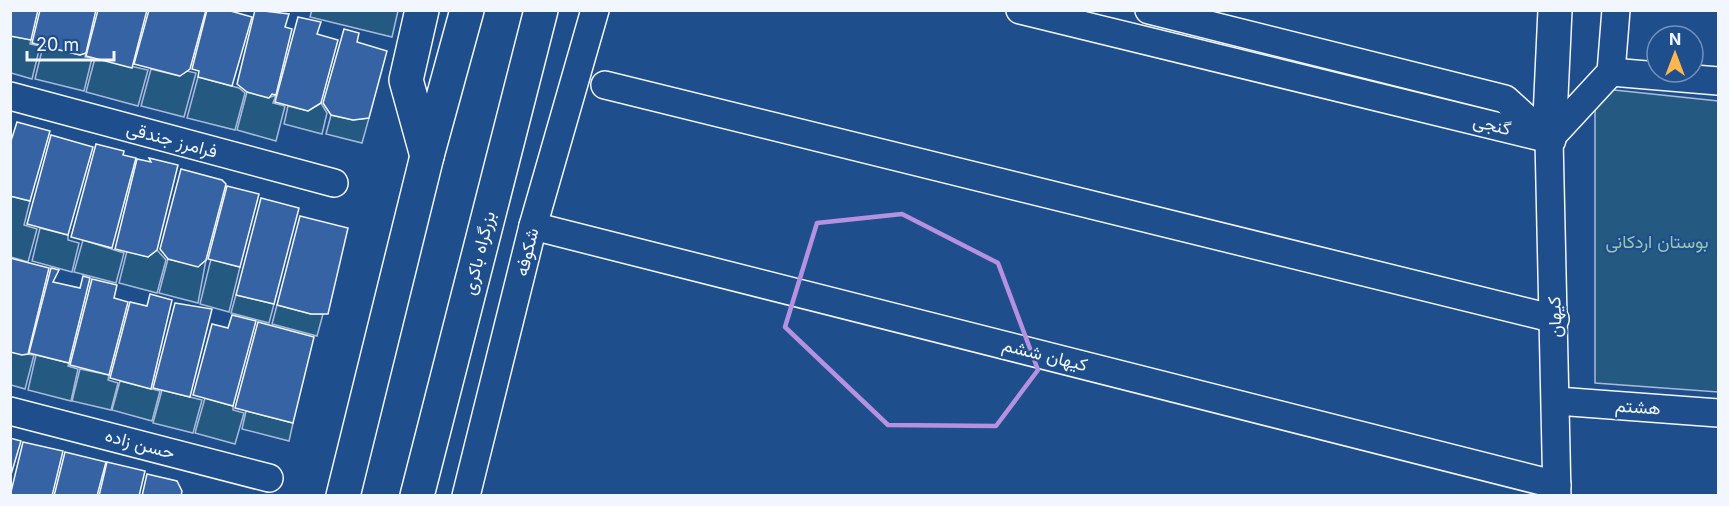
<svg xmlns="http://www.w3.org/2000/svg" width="1729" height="506" font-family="Inter,Vazirmatn,sans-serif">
<rect width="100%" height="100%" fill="#1f4e8c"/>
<g fill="#245a82" stroke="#a8bbd7" stroke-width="1.5">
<polygon points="312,10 398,10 398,11 392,37 310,17"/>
<polygon points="10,36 31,40 30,44 40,46 32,79 11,73"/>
<polygon points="43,46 80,55 86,53 85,57 92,58 84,91 35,79"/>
<polygon points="95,58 148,70 138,106 86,92"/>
<polygon points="151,69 179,76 187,71 196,73 184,117 141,106"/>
<polygon points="198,77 239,88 245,93 235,130 187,118"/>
<polygon points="1595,88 1718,101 1718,392 1595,383"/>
<polygon points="247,92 268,98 276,95 273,103 285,106 276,141 237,130"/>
<polygon points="321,103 327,113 322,134 284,124 288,106 308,111"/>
<polygon points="331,115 353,120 369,118 362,143 326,134"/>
<polygon points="10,196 30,201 24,225 37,229 28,262 11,257"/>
<polygon points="40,228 68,235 68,240 79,243 72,272 32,261"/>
<polygon points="83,240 124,253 116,283 74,272"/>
<polygon points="157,250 166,260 157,293 119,283 127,251 148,257"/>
<polygon points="168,259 198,266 206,260 198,303 159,293"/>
<polygon points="211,259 240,267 229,312 200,304"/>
<polygon points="236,295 274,304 269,323 231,313"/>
<polygon points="277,305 311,314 323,314 317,336 272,324"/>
<polygon points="10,352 34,355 25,389 11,385"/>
<polygon points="36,355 69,363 68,366 78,369 71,401 28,390"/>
<polygon points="80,369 109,375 108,380 118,383 111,410 72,401"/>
<polygon points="120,381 160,391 152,421 112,410"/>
<polygon points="162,390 202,400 193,433 153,423"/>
<polygon points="205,398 233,406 233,410 244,413 235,444 195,433"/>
<polygon points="246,411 293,423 289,441 242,429"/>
</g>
<g fill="#3563a3" stroke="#f2f6ff" stroke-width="1.5">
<polygon points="10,10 38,10 31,40 10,36"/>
<polygon points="40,10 96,10 86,53 80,55 32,43"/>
<polygon points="98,10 147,10 132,68 86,56"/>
<polygon points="149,10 206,10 190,69 180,76 134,64"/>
<polygon points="207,10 227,10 252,17 232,86 198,77 199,71 192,69"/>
<polygon points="255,10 289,14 285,27 292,29 276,95 272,94 269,98 247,92 237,84"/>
<polygon points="298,17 321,22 317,34 338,40 321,103 308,111 275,102"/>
<polygon points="344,29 359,33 357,42 387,51 369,118 353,120 331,115 323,103"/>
<polygon points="17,122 50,131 30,201 10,196 10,144"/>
<polygon points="51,135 93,147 68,235 27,224"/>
<polygon points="96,144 124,151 123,155 136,158 112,248 71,237"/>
<polygon points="149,158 178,165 157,250 148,257 115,249 137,159 151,162"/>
<polygon points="181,169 222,180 226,184 206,260 198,267 168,259 160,249"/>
<polygon points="227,186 259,194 240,267 208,259"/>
<polygon points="261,198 299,208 274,304 236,295"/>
<polygon points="300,216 348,228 328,314 311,314 277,305"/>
<polygon points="10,258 49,268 28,354 22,355 10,352"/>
<polygon points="51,268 59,270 53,282 80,288 83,276 90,278 69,363 29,353"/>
<polygon points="92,279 117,285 114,298 128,302 109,375 70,365"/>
<polygon points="150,294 172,300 151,389 110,378 130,302 147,306"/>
<polygon points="175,303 212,309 190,397 153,388"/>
<polygon points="232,315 256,321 233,406 193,395 212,324 228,328"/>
<polygon points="258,322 314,337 293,423 235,408"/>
<polygon points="10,438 21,441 10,478"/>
<polygon points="23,442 63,451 52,496 10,496"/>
<polygon points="65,452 106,462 97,496 54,496"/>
<polygon points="107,462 145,471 139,496 99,496"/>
<polygon points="147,474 177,481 182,491 181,496 142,496"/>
</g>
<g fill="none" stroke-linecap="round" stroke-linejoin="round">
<defs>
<g id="street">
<polyline points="1020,10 1549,139"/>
<polyline points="1149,10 1505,99 1546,136"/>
<polyline points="1611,72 1718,81"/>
<polyline points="605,85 1555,319"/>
<polyline points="10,96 334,183"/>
<polyline points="533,226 1557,485"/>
<polyline points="1557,401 1718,413"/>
<polyline points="10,411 269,478"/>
<polyline points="466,496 533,226 595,10"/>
<polyline points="1557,496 1549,139 1611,72 1616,10"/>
</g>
<g id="secondary">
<polyline points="422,10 406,80 427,156"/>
<polyline points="1549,139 1555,10"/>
</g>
<g id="highway">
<polyline points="343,496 427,156 467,10"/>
<polyline points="417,496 541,10"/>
</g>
</defs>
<use href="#street" stroke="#f2f6ff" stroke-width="30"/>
<use href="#secondary" stroke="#f2f6ff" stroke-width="36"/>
<use href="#highway" stroke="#f2f6ff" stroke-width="36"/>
<use href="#street" stroke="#1f4e8c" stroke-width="27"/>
<use href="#secondary" stroke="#1f4e8c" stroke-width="33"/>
<use href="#highway" stroke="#1f4e8c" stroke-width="33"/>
</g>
<path fill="none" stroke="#b691df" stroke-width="4.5" stroke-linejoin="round" d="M902,214L998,263L1038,370L996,426L888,425L785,327L817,223Z"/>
<g text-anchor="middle" stroke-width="4.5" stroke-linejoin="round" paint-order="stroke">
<g font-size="18" fill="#f2f6ff" stroke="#1f4e8c">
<text transform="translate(1492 125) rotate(14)" y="6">گنجی</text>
<text transform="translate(172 140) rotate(15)" y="6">فرامرز جندقی</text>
<text transform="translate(527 252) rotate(-76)" y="6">شکوفه</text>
<text transform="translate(479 253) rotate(-76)" y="6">بزرگراه باکری</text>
<text transform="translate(1555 317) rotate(-92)" y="6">کیهان</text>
<text transform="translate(1045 355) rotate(14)" y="6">کیهان ششم</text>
<text transform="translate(1638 407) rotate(4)" y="6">هشتم</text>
<text transform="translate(140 444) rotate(15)" y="6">حسن زاده</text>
</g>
<g font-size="18" fill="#97c8a6" stroke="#1f4e8c">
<text x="1657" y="248">بوستان اردکانی</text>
</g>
</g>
<rect width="1729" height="506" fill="none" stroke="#f2f6ff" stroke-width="24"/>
<g transform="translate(1675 54)"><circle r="28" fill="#1f4e8c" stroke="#7391ba" stroke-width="1.5"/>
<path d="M0-4.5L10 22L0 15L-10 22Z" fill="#ffb74d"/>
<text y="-9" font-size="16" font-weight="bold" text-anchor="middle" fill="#f2f6ff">N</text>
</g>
<path d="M27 51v9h87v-9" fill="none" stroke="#f2f6ff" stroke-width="3"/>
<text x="36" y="51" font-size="18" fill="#f2f6ff" stroke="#1f4e8c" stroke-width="4.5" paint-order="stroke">20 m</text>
</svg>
